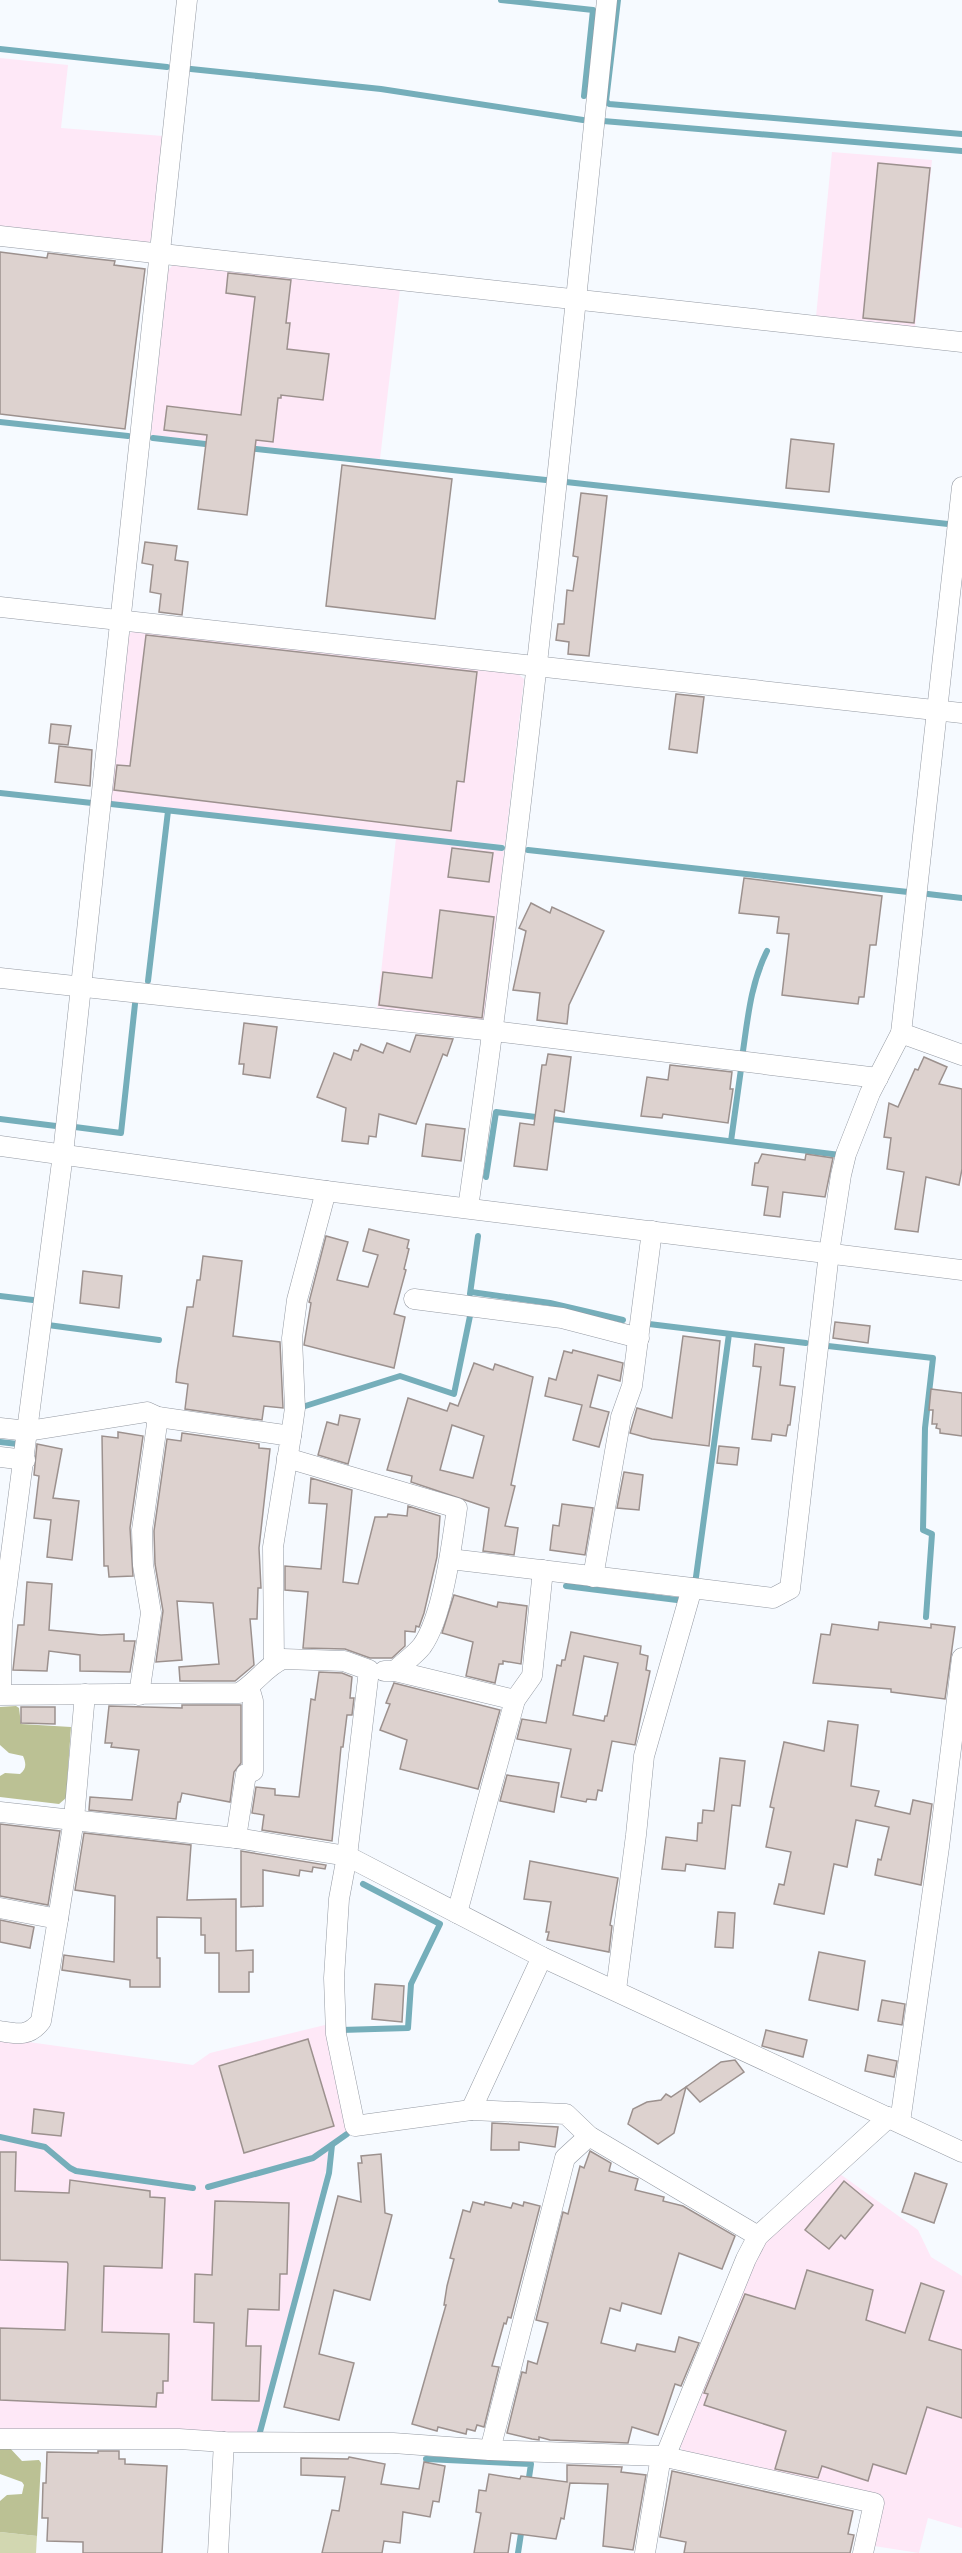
<svg xmlns="http://www.w3.org/2000/svg" width="962" height="2553" font-family="Poppins,sans-serif">
<rect width="100%" height="100%" fill="#f6faff"/>
<g fill="#fee8f7">
<polygon points="0,58 68,65 61,128 163,136 152,239 145,246 0,229"/>
<polygon points="832,152 932,160 915,328 816,317"/>
<polygon points="175,263 400,289 380,459 151,435 168,270"/>
<polygon points="135,629 517,673 524,679 505,845 108,802 127,636"/>
<polygon points="396,838 504,850 488,1016 478,1021 377,1009"/>
<polygon points="329,2024 350,2130 329,2143 326,2171 258,2434 0,2430 0,2038 193,2065 210,2053"/>
<polygon points="840,2174 918,2230 931,2257 962,2276 962,2528 928,2518 919,2553 874,2546 883,2496 685,2454 679,2445 762,2243"/>
</g>
<polygon fill="#d2d7b1" points="0,2532 37,2536 36,2553 0,2553"/>
<g fill="#bbc194">
<path d="M16,1706L19,1708L21,1724L71,1727L66,1798L59,1804L0,1797V1776L5,1773L20,1774C27,1769 26,1763 23,1756L9,1753L0,1745V1707Z"/>
<polygon points="0,2446 8,2446 22,2461 39,2460 41,2463 37,2536 0,2532 0,2501 7,2495 22,2494 24,2485 22,2482 0,2474"/>
</g>
<g fill="none" stroke-linecap="round" stroke-linejoin="round">
<g stroke="#75aeba" stroke-width="6">
<polyline points="501,0 593,10 584,96"/>
<polyline points="618,0 606,101 609,104 962,134"/>
<polyline points="0,49 167,67"/>
<polyline points="191,69 381,89 583,120"/>
<polyline points="603,121 962,151"/>
<polyline points="0,422 128,436"/>
<polyline points="153,438 214,445"/>
<polyline points="248,448 546,480"/>
<polyline points="566,482 948,524"/>
<polyline points="0,793 92,803"/>
<polyline points="111,804 502,848"/>
<polyline points="528,850 908,892"/>
<polyline points="928,894 962,898"/>
<polyline points="148,981 168,811"/>
<path d="M743,1051C748,1016 751,983 767,951"/>
<polyline points="0,1119 56,1126"/>
<polyline points="75,1127 121,1133 135,1004"/>
<polyline points="731,1141 741,1069"/>
<polyline points="486,1177 496,1112 840,1155"/>
<polyline points="471,1292 550,1303 623,1320"/>
<polyline points="470,1294 478,1236"/>
<polyline points="0,1296 33,1300"/>
<polyline points="649,1324 806,1343"/>
<polyline points="48,1325 159,1340"/>
<polyline points="828,1346 933,1358 925,1428 923,1530 932,1534 926,1617"/>
<polyline points="299,1408 400,1376 454,1394 470,1316"/>
<polyline points="0,1442 18,1444"/>
<polyline points="696,1577 729,1334"/>
<polyline points="566,1586 677,1600"/>
<polyline points="341,2030 408,2028 411,1984 440,1924 363,1884"/>
<polyline points="0,2137 45,2147 70,2168 76,2171 193,2188"/>
<polyline points="208,2187 313,2158 347,2134"/>
<polyline points="260,2432 329,2173 332,2145"/>
<polyline points="426,2459 531,2464 528,2484"/>
<polyline points="518,2553 522,2527"/>
</g>
</g>
<g fill="#ddd2cf" stroke="#9c918e" stroke-width="1.5" fill-rule="evenodd">
<polygon points="878,163 930,168 914,323 863,318"/>
<polygon points="0,252 47,258 48,253 88,258 115,261 114,265 145,269 125,429 0,414"/>
<polygon points="228,273 291,280 286,323 290,323 287,349 329,354 323,400 281,395 281,398 278,398 273,442 256,440 247,515 198,509 207,435 164,430 167,406 241,415 255,297 226,293"/>
<polygon points="791,439 834,444 829,492 786,488"/>
<polygon points="342,465 452,479 435,619 326,606"/>
<polygon points="581,493 607,496 589,656 568,654 569,642 556,640 558,624 564,624 567,590 573,591 578,557 573,556"/>
<polygon points="145,542 177,546 175,560 188,562 182,615 159,612 161,594 150,592 153,565 142,563"/>
<polygon points="146,635 477,672 464,782 457,781 451,831 114,790 117,765 130,766"/>
<polygon points="676,694 704,697 697,753 669,749"/>
<polygon points="51,724 71,726 68,745 49,743"/>
<polygon points="59,746 92,750 90,786 55,782"/>
<polygon points="452,848 493,853 489,882 448,877"/>
<polygon points="744,878 882,896 876,945 870,945 864,997 859,997 858,1004 782,995 789,934 777,933 779,917 739,913"/>
<polygon points="531,903 550,913 552,907 604,931 569,1005 567,1024 537,1020 540,993 513,990 526,931 519,928"/>
<polygon points="440,910 494,917 482,1018 379,1005 383,972 432,978"/>
<polygon points="244,1023 277,1027 270,1078 243,1074 244,1064 239,1064"/>
<polygon points="416,1035 453,1039 447,1056 443,1054 416,1124 379,1114 376,1137 369,1136 368,1144 342,1141 346,1108 317,1097 334,1053 351,1060 354,1050 358,1051 361,1044 383,1053 387,1043 410,1052"/>
<polygon points="548,1054 571,1057 564,1112 555,1110 547,1170 514,1166 520,1123 534,1125 542,1065 546,1065"/>
<polygon points="924,1057 947,1067 939,1084 962,1089 962,1169 959,1185 926,1177 918,1232 895,1229 904,1172 887,1169 891,1138 884,1137 889,1103 898,1107 915,1069 918,1070"/>
<polygon points="670,1065 732,1072 730,1089 733,1089 728,1123 663,1114 662,1118 641,1116 647,1077 668,1080"/>
<polygon points="426,1124 465,1129 461,1161 422,1156"/>
<polygon points="762,1154 805,1160 806,1154 833,1158 825,1197 783,1192 780,1217 764,1215 768,1187 752,1185 755,1163 758,1163"/>
<polygon points="369,1229 409,1240 407,1248 409,1249 404,1269 406,1270 394,1314 405,1317 394,1368 304,1345 311,1303 309,1302 326,1236 348,1242 337,1280 368,1287 378,1255 363,1251"/>
<polygon points="203,1256 242,1261 233,1336 280,1342 283,1408 264,1406 262,1420 185,1409 188,1384 176,1382 177,1371 187,1307 193,1307 197,1280 200,1280"/>
<polygon points="83,1271 122,1276 119,1308 80,1303"/>
<polygon points="835,1322 870,1326 868,1343 833,1338"/>
<polygon points="683,1336 720,1341 709,1446 652,1439 630,1433 637,1408 672,1418"/>
<polygon points="755,1344 784,1348 780,1385 795,1387 790,1425 788,1425 786,1436 772,1434 771,1441 752,1439 761,1367 753,1366"/>
<polygon points="573,1350 623,1363 620,1381 598,1375 590,1407 609,1412 599,1447 573,1440 582,1405 545,1396 549,1378 556,1380 564,1351 572,1353"/>
<path d="M474,1363L493,1370L495,1364L533,1377L511,1485L515,1486L505,1526L518,1528L514,1555L483,1551L489,1508L411,1482L412,1476L387,1470L408,1398L447,1411L450,1403L458,1406ZM452,1425L484,1436L473,1478L440,1470Z"/>
<polygon points="931,1389 962,1393 962,1436 940,1433 940,1429 936,1428 937,1424 932,1424 933,1410 929,1410"/>
<polygon points="340,1415 360,1419 348,1464 318,1455 327,1422 338,1425"/>
<polygon points="118,1432 143,1436 130,1528 133,1576 109,1577 108,1566 104,1566 102,1436 118,1438"/>
<polygon points="182,1433 259,1444 259,1448 270,1449 259,1548 261,1588 258,1588 257,1619 250,1619 254,1665 235,1681 180,1681 179,1667 219,1664 213,1603 177,1601 182,1660 156,1662 163,1611 155,1564 154,1531 167,1439 181,1441"/>
<polygon points="37,1444 62,1449 53,1498 79,1501 72,1560 47,1557 51,1520 34,1518 39,1476 34,1475"/>
<polygon points="719,1446 739,1448 737,1465 717,1463"/>
<polygon points="624,1472 643,1475 639,1510 617,1508"/>
<polygon points="311,1478 352,1490 343,1582 358,1584 375,1517 387,1517 388,1514 407,1516 408,1506 440,1516 437,1557 424,1613 419,1627 416,1626 415,1632 405,1631 405,1646 392,1658 370,1658 345,1649 303,1648 308,1592 285,1590 285,1566 321,1569 327,1504 309,1503"/>
<polygon points="562,1504 593,1508 585,1555 550,1550 553,1525 559,1526"/>
<polygon points="27,1582 52,1584 49,1630 101,1635 124,1634 124,1641 135,1641 130,1672 80,1671 80,1655 49,1651 47,1671 13,1670 18,1625 24,1625"/>
<polygon points="454,1595 497,1607 498,1602 527,1606 521,1664 503,1661 503,1664 499,1664 495,1683 466,1676 473,1642 442,1633"/>
<polygon points="879,1622 931,1628 931,1624 955,1627 945,1699 891,1692 891,1689 813,1683 821,1634 830,1635 832,1624 878,1630"/>
<path d="M571,1632L641,1646L640,1654L648,1656L646,1670L650,1671L635,1745L612,1741L602,1791L598,1790L596,1800L587,1799L586,1802L561,1797L571,1749L517,1739L522,1719L546,1723L557,1665L561,1666L562,1660H565ZM584,1656L618,1663L607,1716H605L604,1721L573,1715Z"/>
<polygon points="319,1672 342,1673 352,1677 350,1698 354,1698 352,1715 347,1715 343,1747 341,1747 332,1841 262,1830 264,1815 252,1813 256,1787 275,1789 275,1795 299,1797 311,1699 315,1700"/>
<polygon points="394,1683 500,1710 478,1789 400,1769 407,1740 380,1730 390,1704 386,1703"/>
<polygon points="182,1705 241,1705 241,1763 234,1772 230,1802 182,1793 180,1802 178,1802 176,1819 89,1810 90,1797 132,1800 139,1750 111,1747 112,1743 105,1743 109,1706 182,1708"/>
<polygon points="21,1707 55,1707 55,1724 21,1723"/>
<polygon points="828,1721 858,1725 851,1786 879,1791 875,1806 910,1814 913,1800 932,1804 921,1885 875,1875 878,1859 881,1860 889,1827 856,1820 847,1867 834,1864 824,1914 774,1904 779,1884 784,1885 791,1852 766,1847 774,1808 770,1807 784,1742 824,1751"/>
<polygon points="720,1758 745,1761 740,1806 732,1805 725,1869 686,1864 685,1871 662,1869 666,1837 697,1841 698,1823 702,1823 703,1810 714,1811"/>
<polygon points="507,1775 559,1783 554,1812 500,1801"/>
<polygon points="0,1824 60,1831 48,1905 0,1896"/>
<polygon points="84,1833 191,1845 187,1900 236,1899 236,1951 253,1950 253,1972 249,1972 249,1992 219,1992 219,1953 205,1953 205,1935 201,1935 201,1918 157,1917 157,1958 160,1958 160,1987 130,1987 130,1980 62,1970 64,1955 114,1962 115,1896 75,1890"/>
<polygon points="241,1851 326,1865 325,1869 313,1867 312,1872 300,1870 299,1876 263,1870 263,1906 241,1907"/>
<polygon points="530,1861 618,1878 610,1925 612,1926 609,1952 547,1940 549,1932 546,1932 551,1902 524,1899"/>
<polygon points="718,1912 735,1913 733,1948 715,1947"/>
<polygon points="0,1920 34,1927 30,1948 0,1942"/>
<polygon points="819,1952 865,1961 858,2010 809,2000"/>
<polygon points="375,1984 404,1986 402,2022 372,2019"/>
<polygon points="882,2000 905,2004 902,2025 878,2021"/>
<polygon points="766,2030 807,2040 803,2057 762,2046"/>
<polygon points="308,2039 334,2126 244,2153 219,2066"/>
<polygon points="868,2055 897,2061 894,2077 865,2071"/>
<polygon points="735,2060 744,2072 700,2102 686,2087 721,2062"/>
<polygon points="686,2087 674,2133 658,2144 628,2124 633,2109 647,2102 661,2100 666,2094 671,2097"/>
<polygon points="34,2109 64,2113 61,2136 32,2133"/>
<polygon points="492,2123 558,2127 555,2147 519,2142 519,2150 491,2150"/>
<polygon points="590,2151 611,2163 609,2171 638,2179 635,2190 664,2197 663,2201 683,2206 735,2236 722,2269 679,2253 661,2314 622,2303 620,2311 610,2308 601,2343 635,2351 637,2344 675,2352 679,2337 699,2343 681,2386 675,2384 658,2435 632,2427 628,2443 550,2440 539,2437 539,2440 532,2439 507,2433 522,2372 526,2373 528,2361 537,2364 548,2323 536,2320 563,2212 568,2214 580,2166 584,2168"/>
<polygon points="0,2152 16,2152 15,2191 69,2193 70,2180 150,2191 150,2197 165,2198 162,2268 104,2266 102,2332 169,2334 168,2381 163,2381 163,2393 157,2393 156,2407 0,2400 0,2328 65,2330 68,2264 67,2262 0,2260"/>
<polygon points="381,2154 385,2213 392,2215 370,2300 334,2290 319,2354 354,2363 339,2420 284,2407 338,2196 361,2202 358,2163 362,2163 361,2156"/>
<polygon points="915,2173 947,2184 934,2223 902,2212"/>
<polygon points="844,2181 873,2205 845,2239 841,2235 829,2249 805,2230"/>
<polygon points="215,2201 289,2203 287,2274 280,2274 279,2310 248,2309 246,2346 261,2346 259,2401 212,2400 214,2323 194,2322 195,2274 212,2275"/>
<polygon points="473,2202 484,2205 485,2202 511,2208 513,2203 523,2206 524,2202 540,2206 511,2318 508,2317 506,2324 504,2323 492,2366 499,2367 484,2427 477,2425 475,2431 467,2429 466,2434 438,2427 437,2431 412,2424 446,2305 444,2305 447,2286 454,2259 450,2258 463,2210 470,2212"/>
<polygon points="807,2270 873,2290 866,2320 905,2333 921,2283 944,2291 929,2340 962,2350 962,2418 927,2407 906,2474 873,2464 868,2481 822,2466 818,2478 775,2469 786,2431 704,2405 708,2394 704,2393 745,2294 795,2309"/>
<polygon points="98,2451 119,2451 119,2459 125,2459 125,2464 167,2466 162,2553 83,2553 83,2542 47,2541 48,2518 42,2518 43,2483 46,2483 47,2452 98,2453"/>
<polygon points="349,2457 385,2464 381,2484 419,2489 424,2462 445,2466 439,2502 433,2501 430,2517 403,2512 400,2543 384,2541 382,2553 322,2553 332,2510 339,2511 345,2477 301,2475 301,2458 348,2459"/>
<polygon points="567,2465 622,2467 621,2472 646,2475 633,2550 603,2546 608,2484 570,2483 564,2519 561,2518 556,2539 511,2533 508,2553 474,2553 481,2513 476,2512 479,2490 486,2491 489,2474 520,2479 521,2476 567,2482"/>
<polygon points="672,2471 853,2511 848,2534 854,2535 850,2553 684,2553 686,2542 660,2537"/>
</g>
<g fill="none" stroke-linecap="round" stroke-linejoin="round">
<defs>
<g id="minor">
<polyline points="0,236 962,342"/>
<polyline points="0,607 962,713"/>
<polyline points="0,978 494,1031 878,1078"/>
<polyline points="901,1033 962,1055"/>
<polyline points="0,1146 326,1191 962,1270"/>
<path d="M468,1208C526,807 565,403 607,0"/>
<polyline points="414,1299 562,1318 639,1338"/>
<polyline points="0,1428 28,1431 147,1412 158,1417 291,1436 273,1547 274,1663"/>
<polyline points="291,1436 295,1408 292,1338 297,1300 326,1191"/>
<polyline points="0,1457 25,1460"/>
<path d="M287,1458L457,1508C452,1543 443,1617 422,1646C415,1655 403,1663 395,1671"/>
<polyline points="450,1559 692,1588"/>
<polyline points="593,1577 621,1417 632,1386 652,1231"/>
<polyline points="384,1671 395,1671 515,1700"/>
<polyline points="1,1694 2,1623 63,1154 187,0"/>
<path d="M0,1695L239,1693C255,1684 266,1666 283,1659L344,1661L369,1670L347,1856L339,1899L334,1978L336,2034L355,2126L471,2110"/>
<polyline points="139,1695 151,1613 143,1565 142,1530 158,1417"/>
<polyline points="0,1812 236,1838 347,1856 542,1957 962,2152"/>
<polyline points="236,1838 246,1774 253,1771 253,1701 249,1687"/>
<polyline points="0,1908 58,1919 74,1819 85,1694"/>
<polyline points="457,1913 515,1700 532,1676 543,1570"/>
<polyline points="542,1957 471,2110 566,2114 589,2136 758,2236"/>
<polyline points="616,1990 636,1835 644,1756 692,1588 773,1598 790,1589 829,1253 841,1175 846,1154 870,1093 901,1033 962,487"/>
<path d="M0,2031C17,2034 29,2037 41,2021L58,1919"/>
<polyline points="900,2122 939,1847 962,1658"/>
<polyline points="0,2439 179,2439 224,2442 393,2443 490,2450 661,2456 874,2503 863,2553"/>
<polyline points="490,2450 565,2158 589,2136"/>
<polyline points="665,2457 746,2259 758,2236 889,2117"/>
<polyline points="218,2553 224,2442"/>
<polyline points="645,2553 661,2456"/>
</g>
</defs>
<use href="#minor" stroke="#959aa3" stroke-width="21"/>
<use href="#minor" stroke="#fff" stroke-width="20"/>
</g>
</svg>
